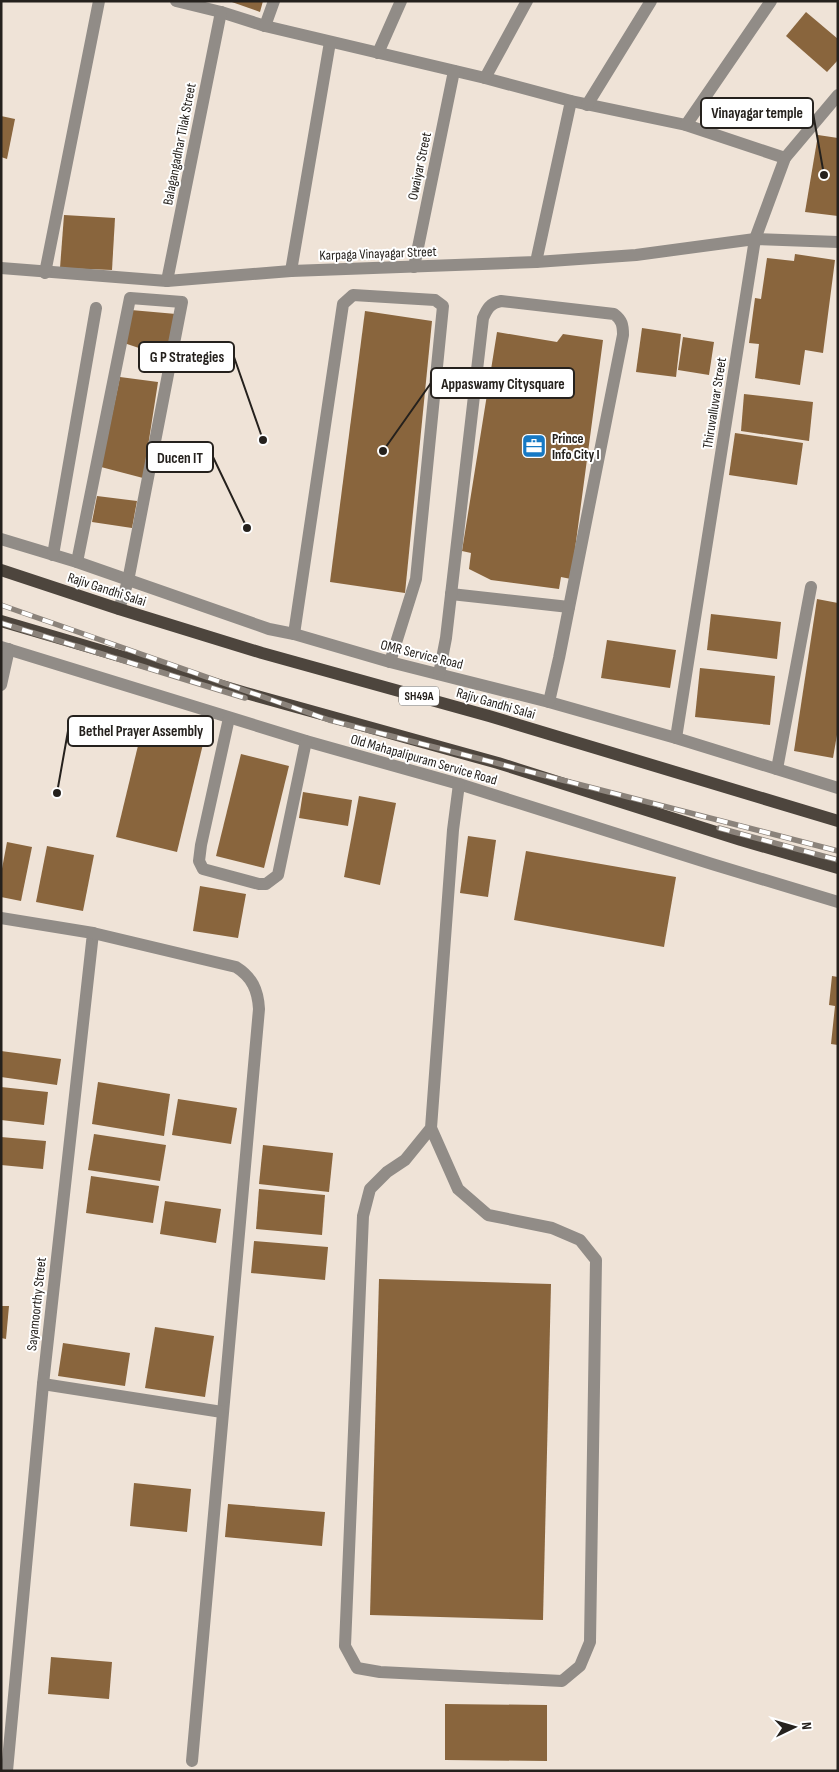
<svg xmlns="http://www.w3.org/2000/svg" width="839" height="1772" font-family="'Sofia Sans Condensed',sans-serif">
<rect width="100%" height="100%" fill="#efe3d7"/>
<g fill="#89653d">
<polygon points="229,1 263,1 260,12"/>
<polygon points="806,12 838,39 838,60 827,72 786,36"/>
<polygon points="1,116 15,119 7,159 1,157"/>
<polygon points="818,135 838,138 838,216 805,212"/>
<polygon points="64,215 115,218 112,270 60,268"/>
<polygon points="795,254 835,260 823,353 805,350 800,385 755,378 759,344 749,343 755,298 761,299 767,258 794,261"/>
<polygon points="131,310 176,314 169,358 124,343"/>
<polygon points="365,311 432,321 405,593 330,582"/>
<polygon points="642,328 681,334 676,377 636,372"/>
<polygon points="497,332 557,342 563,334 603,340 571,579 561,577 559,589 491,580 469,569 471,553 462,551"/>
<polygon points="683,337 714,342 709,375 678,370"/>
<polygon points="120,377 158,382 143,478 101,467"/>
<polygon points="744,394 813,402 809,441 741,431"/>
<polygon points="735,433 803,443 797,485 729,475"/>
<polygon points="97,496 137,501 132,528 92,522"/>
<polygon points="817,599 838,603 838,729 833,758 794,751"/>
<polygon points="711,614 781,622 777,659 707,650"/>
<polygon points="607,640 676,650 670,688 601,678"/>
<polygon points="700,668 775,676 770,725 695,717"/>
<polygon points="142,729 203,744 177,852 116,837"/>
<polygon points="241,754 289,766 264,868 216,856"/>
<polygon points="303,792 352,800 348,826 299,818"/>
<polygon points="359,796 396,803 380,885 344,877"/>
<polygon points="468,836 496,840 488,897 460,893"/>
<polygon points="7,842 32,847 21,901 1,897 1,874"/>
<polygon points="47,846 94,855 83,911 36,902"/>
<polygon points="526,851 676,877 664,947 514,920"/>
<polygon points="200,886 246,894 238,938 193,931"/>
<polygon points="832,976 838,977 838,1045 831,1044 835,1006 829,1005"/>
<polygon points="1,1051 61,1059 57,1085 1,1077"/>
<polygon points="98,1082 170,1094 164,1136 92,1124"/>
<polygon points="1,1087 48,1092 44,1125 1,1120"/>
<polygon points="178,1099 237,1108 231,1144 172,1135"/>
<polygon points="94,1134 166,1145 160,1181 88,1170"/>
<polygon points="1,1137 46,1141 43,1169 1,1165"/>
<polygon points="263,1145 333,1153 329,1192 259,1184"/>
<polygon points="91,1176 159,1186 153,1223 86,1213"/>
<polygon points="259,1189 325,1195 322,1235 256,1229"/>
<polygon points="165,1201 221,1209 216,1243 160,1234"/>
<polygon points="254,1241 328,1247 325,1280 251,1273"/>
<polygon points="379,1279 551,1284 543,1620 370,1615"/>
<polygon points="1,1306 9,1306 6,1339 1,1338"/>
<polygon points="155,1327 214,1336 205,1397 145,1388"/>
<polygon points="63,1343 130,1353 125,1386 58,1376"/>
<polygon points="134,1483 191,1489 187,1532 130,1526"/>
<polygon points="228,1504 325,1512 322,1546 225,1537"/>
<polygon points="51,1657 112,1662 109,1699 48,1694"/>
<polygon points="445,1704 547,1705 547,1761 445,1760"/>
</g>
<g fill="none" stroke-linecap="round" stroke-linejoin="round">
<g stroke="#918c87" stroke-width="12">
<polyline points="176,1 221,12 265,26 485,78 571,101 686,125 785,158"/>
<polyline points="265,26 274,1"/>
<polyline points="378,53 401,1"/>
<polyline points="485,78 527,1"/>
<polyline points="587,105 651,1"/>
<polyline points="686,125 771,1"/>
<polyline points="536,262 571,101"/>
<polyline points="414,267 454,71"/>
<polyline points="1,268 167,281 291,271 536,262 636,255 755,239 838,242"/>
<polyline points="291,271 330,42"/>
<polyline points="45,273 99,1"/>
<polyline points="167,281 221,12"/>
<polyline points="1,539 77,562 269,629 294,634 390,662 549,702 676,738 838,788"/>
<polyline points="53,555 96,308"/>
<polyline points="77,562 130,298 182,302 128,581 119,609"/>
<polyline points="451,594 569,607"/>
<polyline points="294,634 343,304 353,295 435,300 443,306 416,579 390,662"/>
<polyline points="1,647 306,741 459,784 712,864 838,902"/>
<path d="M439,674L446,638L483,318C487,309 490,303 501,301L614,314C622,320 623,325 623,335L559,658L549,702"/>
<polyline points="1,685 9,649"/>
<polyline points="229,718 201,845 199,861 203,869 259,884 266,884 278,875 306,741"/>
<polyline points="676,738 755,239 785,158 838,95"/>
<polyline points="777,769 811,587"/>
<polyline points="1,918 93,933 43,1384 7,1771"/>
<path d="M93,933L236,967C252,977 258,990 259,1009L192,1761"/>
<polyline points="431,1128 458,1189 488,1215 552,1228 580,1240 596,1260 590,1642 580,1666 562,1681 380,1672 357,1668 345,1646 363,1216 370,1189 387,1172 405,1160 431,1128 453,830 459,784"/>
<polyline points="43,1384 222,1412"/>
</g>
<g stroke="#4d453d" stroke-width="12">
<polyline points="1,570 119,609 262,653 489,716 838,821"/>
<polyline points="1,621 246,693 498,763 741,840 838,868"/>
</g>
<defs>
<g id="rail">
<polyline points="1,605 329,720 838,851"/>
<polyline points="1,623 245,698"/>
<polyline points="719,828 838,860"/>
</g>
</defs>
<use href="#rail" stroke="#8b837b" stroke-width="5.5"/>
<use href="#rail" stroke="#fff" stroke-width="4" stroke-dasharray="11" stroke-linecap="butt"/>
</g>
<defs>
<symbol id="office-square" viewBox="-11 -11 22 22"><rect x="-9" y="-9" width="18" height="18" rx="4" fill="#1779c4" stroke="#fff"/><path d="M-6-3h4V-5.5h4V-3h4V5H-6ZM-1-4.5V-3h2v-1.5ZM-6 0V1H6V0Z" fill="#fff"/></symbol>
</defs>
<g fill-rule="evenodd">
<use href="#office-square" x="520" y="432" width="28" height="28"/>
</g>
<g text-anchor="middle" stroke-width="4" stroke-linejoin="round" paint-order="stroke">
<rect fill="#fff" stroke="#666461" stroke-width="1" x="399" y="686.5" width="40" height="19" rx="4"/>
<g font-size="12" font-weight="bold" fill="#25211d">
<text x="419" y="700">SH49A</text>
</g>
<g font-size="14" fill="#25211d" stroke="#fff">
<text transform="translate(179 144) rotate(-79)" y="5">Balagangadhar Tilak Street</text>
<text transform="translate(419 166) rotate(-78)" y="5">Owaiyar Street</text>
<text transform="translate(378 253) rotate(-2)" y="5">Karpaga Vinayagar Street</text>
<text transform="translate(714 403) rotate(-81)" y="5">Thiruvalluvar Street</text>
<text transform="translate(107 589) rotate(18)" y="5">Rajiv Gandhi Salai</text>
<text transform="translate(422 654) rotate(14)" y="5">OMR Service Road</text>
<text transform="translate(496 703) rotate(16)" y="5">Rajiv Gandhi Salai</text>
<text transform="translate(424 759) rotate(16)" y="5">Old Mahapalipuram Service Road</text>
<text transform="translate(36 1304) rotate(-84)" y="5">Sayamoorthy Street</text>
</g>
<g font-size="14" font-weight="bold" fill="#25211d" stroke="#fff" text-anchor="start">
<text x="552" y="443">Prince<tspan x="552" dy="16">Info City I</tspan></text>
</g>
</g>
<path fill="none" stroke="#25211d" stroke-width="2" d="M824 175L813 113M263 440L234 357M383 451L431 383M247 528L213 457M57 793L68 731"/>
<g fill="#25211d" stroke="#fff" stroke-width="2">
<circle cx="824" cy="175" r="5"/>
<circle cx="263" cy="440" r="5"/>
<circle cx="383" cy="451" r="5"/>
<circle cx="247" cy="528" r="5"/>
<circle cx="57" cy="793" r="5"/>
</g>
<g fill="#fff" stroke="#25211d" stroke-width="2">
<rect x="701" y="98" width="112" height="30" rx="5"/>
<rect x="139" y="342" width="95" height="30" rx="5"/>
<rect x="431" y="368" width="143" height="30" rx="5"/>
<rect x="147" y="442" width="66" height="30" rx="5"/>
<rect x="68" y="716" width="145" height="30" rx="5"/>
</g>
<g font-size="15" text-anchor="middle" font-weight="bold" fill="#25211d">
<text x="757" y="118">Vinayagar temple</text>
<text x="187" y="362">G P Strategies</text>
<text x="503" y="389">Appaswamy Citysquare</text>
<text x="180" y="463">Ducen IT</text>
<text x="141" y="736">Bethel Prayer Assembly</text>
</g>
<rect width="839" height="1772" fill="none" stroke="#25211d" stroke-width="5"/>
<g transform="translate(794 1727) rotate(85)" stroke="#ffffff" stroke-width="4" paint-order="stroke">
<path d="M0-4L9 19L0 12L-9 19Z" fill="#25211d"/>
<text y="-8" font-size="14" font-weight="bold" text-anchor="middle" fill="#25211d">N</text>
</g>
</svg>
